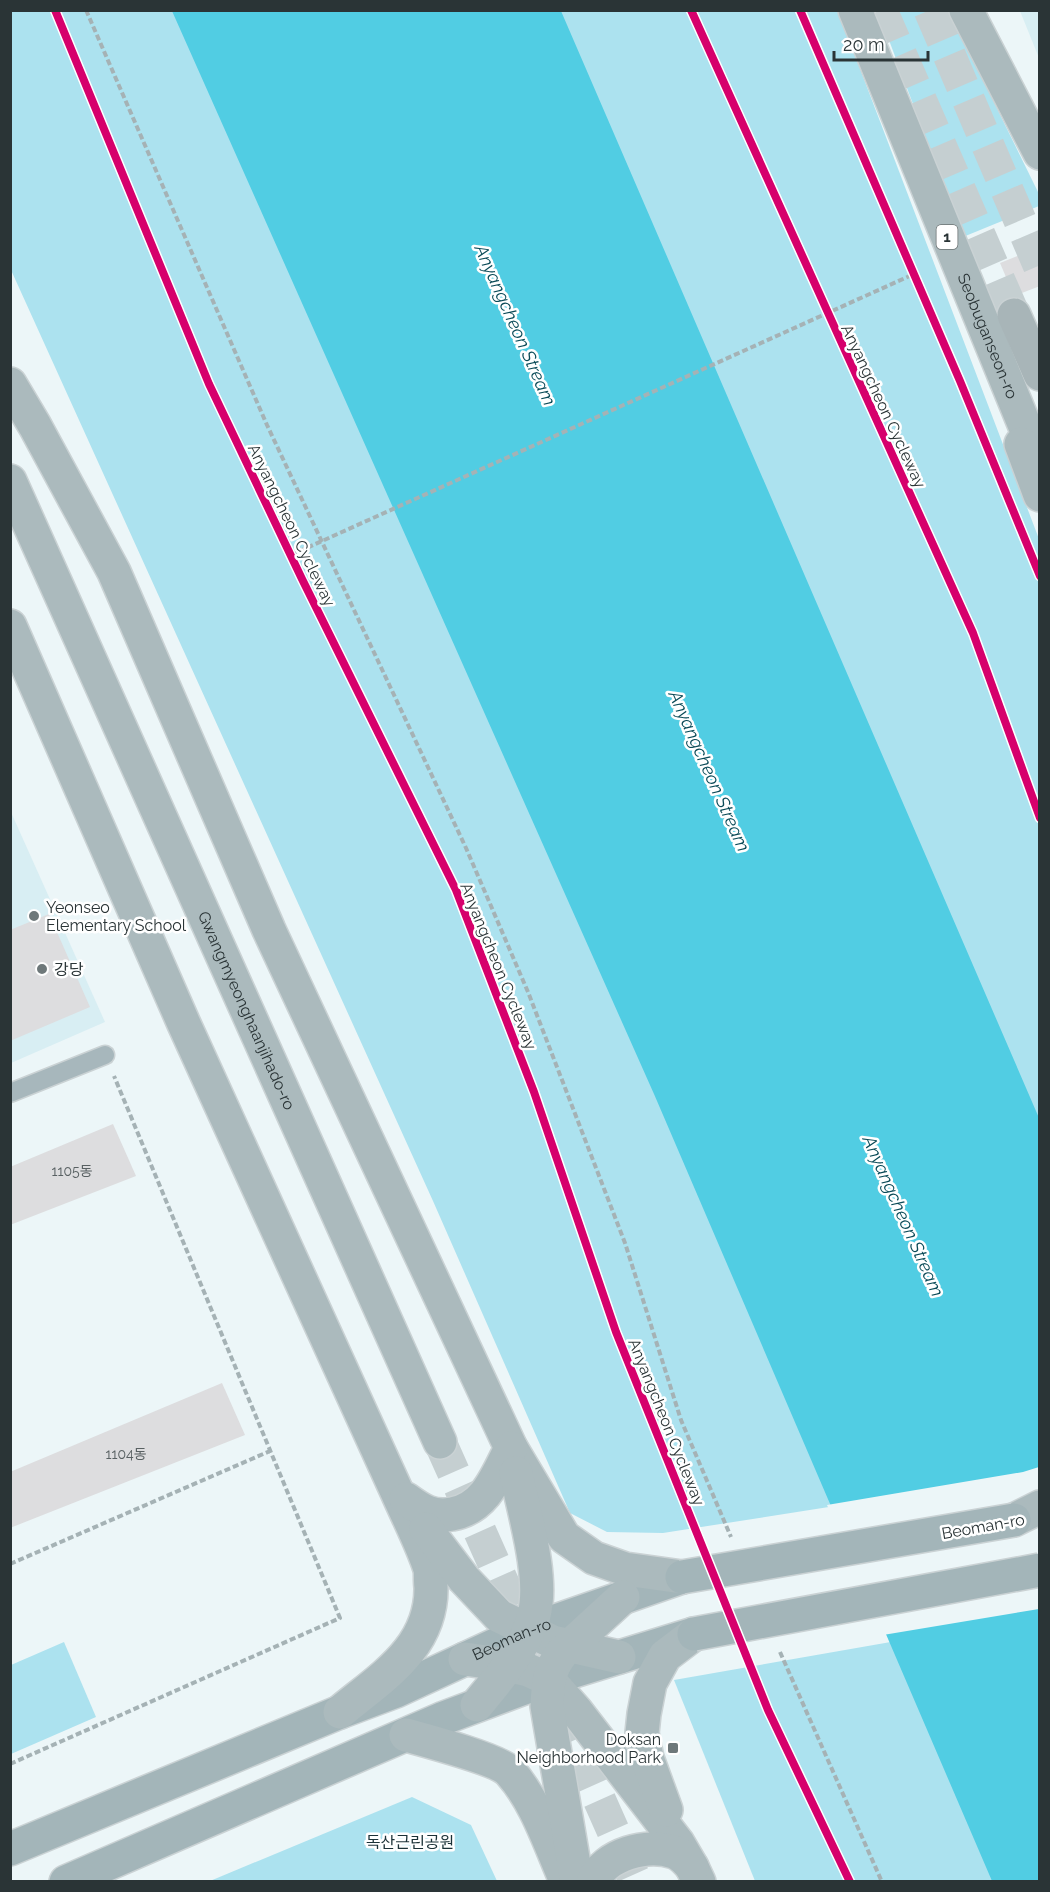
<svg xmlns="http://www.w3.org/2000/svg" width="1050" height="1892" font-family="Raleway,'Noto Sans KR',sans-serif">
<rect width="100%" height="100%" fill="#ecf6f8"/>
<g fill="#d8eef3">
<polygon points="1020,11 1039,11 1039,58"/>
<polygon points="10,810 105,1022 11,1063 10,1063"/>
</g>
<g fill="#ace2ef">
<polygon points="10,11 838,11 1039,539 1039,1474 663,1533 607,1532 570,1513 433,1201 11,270"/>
<polygon points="878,11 949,11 1039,194 1039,206 963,237"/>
<polygon points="1039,1616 1039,1881 755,1881 674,1680"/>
<polygon points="64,1642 96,1717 11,1754 11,1665"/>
<polygon points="412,1797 471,1825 497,1881 210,1881"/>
</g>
<polygon fill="#51cde3" points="172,11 561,11 1039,1118 1039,1881 992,1881 654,1094"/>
<polygon fill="#ecf6f8" points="1039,1467 1039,1609 883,1635 827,1505 1023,1472"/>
<g fill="#dddddf">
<polygon points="1040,247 1040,286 1014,296 1000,263"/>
<polygon points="49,914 90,1007 10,1041 10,930"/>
<polygon points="113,1124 136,1176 10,1225 10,1167"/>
<polygon points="222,1383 245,1435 10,1528 10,1472"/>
</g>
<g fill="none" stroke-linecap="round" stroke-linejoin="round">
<polyline stroke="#c5cfd1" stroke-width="33" stroke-dasharray="33 16" stroke-linecap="butt" points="440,1442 636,1882"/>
<g stroke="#c5cfd1" stroke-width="33" stroke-dasharray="33 16" stroke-linecap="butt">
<polyline points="881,10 1014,315"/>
<polyline points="930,10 1040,267"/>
</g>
<defs>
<polyline id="lane" points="10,1093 105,1055"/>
<g id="secondary">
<path id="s1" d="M10,1849L340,1712L396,1691L521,1633L682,1577"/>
<polyline points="66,1882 444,1718 548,1679 694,1634"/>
</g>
<g id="primary">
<path id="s2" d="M855,10L1040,463"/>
<polyline points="966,10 1040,153"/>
<polyline points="10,384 35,426 114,572 269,930 511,1448 564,1537 594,1558 625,1569 682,1577"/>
<polyline points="1021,444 1040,495"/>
<path id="s3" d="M10,481L440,1442"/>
<path d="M10,626L184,1024L397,1492C407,1515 423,1546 430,1569C431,1574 430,1581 431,1587C432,1648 382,1677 340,1712"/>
<path d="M406,1499C421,1510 433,1518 452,1514C486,1508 497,1475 511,1448"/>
<polyline points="1014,1520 1040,1507"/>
<polyline points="426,1529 464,1579 499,1616 553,1642 619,1657"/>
<polyline points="465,1659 507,1665 528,1670 548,1679 577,1712 678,1843 692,1867 699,1882"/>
<path d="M477,1705C498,1679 525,1649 534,1615C544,1577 524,1512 516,1473"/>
<path d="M406,1735C424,1740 499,1760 510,1772C535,1800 548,1839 563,1874"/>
<polyline points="666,1810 647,1758 642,1733 644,1714 650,1683 665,1656 694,1634"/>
<path d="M577,1882L547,1706C548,1684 548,1671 562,1653L623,1597"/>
<path d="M593,1882C605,1854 647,1843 674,1852C682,1855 687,1861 692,1867"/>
</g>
<polyline id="highway" points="1014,315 1040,374"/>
</defs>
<use href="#lane" stroke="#cad2d4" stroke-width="21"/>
<use href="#secondary" stroke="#cad2d4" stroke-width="36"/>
<use href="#primary" stroke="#cad2d4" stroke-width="36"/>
<use href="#highway" stroke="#cad2d4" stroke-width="36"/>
<g stroke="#a5b2b5" stroke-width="4" stroke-dasharray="6 3" stroke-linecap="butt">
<polyline points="86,10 267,425 466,848 528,992 625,1243 681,1420 731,1537"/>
<polyline points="800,10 988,450"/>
<polyline points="1016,518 1040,576"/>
<polyline points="291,555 914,274"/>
<polyline points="10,1564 270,1451"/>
<polyline points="780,1652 882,1882"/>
<polyline points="10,1764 340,1618 114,1076"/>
</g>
<use href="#lane" stroke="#a7b7bc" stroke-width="18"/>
<use href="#secondary" stroke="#a3b5b9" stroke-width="33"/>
<use href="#primary" stroke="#abbabd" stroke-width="33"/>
<use href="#highway" stroke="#a8b5b8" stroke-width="33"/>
<defs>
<g id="secondary-bridge">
<polyline points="682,1577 1014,1520"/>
<polyline points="694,1634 1040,1570"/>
</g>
</defs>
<use href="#secondary-bridge" stroke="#cad2d4" stroke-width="36" stroke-linecap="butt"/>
<use href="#secondary-bridge" stroke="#a3b5b9" stroke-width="33"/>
<defs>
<g id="cycleway">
<polyline points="55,10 209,384 302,579 456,890 534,1092 616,1332 768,1710 850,1882"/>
<polyline points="691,10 973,633 1040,818"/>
<polyline points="800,10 960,381 1040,576"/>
</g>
</defs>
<use href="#cycleway" stroke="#fff" stroke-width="11"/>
<use href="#cycleway" stroke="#d6006c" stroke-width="8"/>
</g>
<g fill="#6e787a" stroke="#fff" stroke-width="2">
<circle cx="34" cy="916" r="6"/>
<circle cx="42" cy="969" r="6"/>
<rect x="667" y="1742" width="12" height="12" rx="3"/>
</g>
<g text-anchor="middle" stroke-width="5" stroke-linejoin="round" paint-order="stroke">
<g font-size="14" fill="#586062">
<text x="72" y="1176">1105동</text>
<text x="126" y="1459">1104동</text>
</g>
<rect fill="#fff" stroke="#6a7172" stroke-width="1.5" x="936.5" y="225" width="21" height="24" rx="4.5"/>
<g font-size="15" font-weight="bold" fill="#2a3436">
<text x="947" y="242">1</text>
</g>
<g font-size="16" fill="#2a3436" stroke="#fff">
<text dy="6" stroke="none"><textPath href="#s2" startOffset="352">Seobuganseon-ro</textPath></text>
<text transform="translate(884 406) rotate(65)" y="6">Anyangcheon Cycleway</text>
<text transform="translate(292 525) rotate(64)" y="6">Anyangcheon Cycleway</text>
<text transform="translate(499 966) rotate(68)" y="6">Anyangcheon Cycleway</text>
<text dy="6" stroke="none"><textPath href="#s3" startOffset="580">Gwangmyeonghaanjihado-ro</textPath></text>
<text transform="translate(667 1422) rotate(68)" y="6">Anyangcheon Cycleway</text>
<text transform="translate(983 1526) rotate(-10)" y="6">Beoman-ro</text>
<text dy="6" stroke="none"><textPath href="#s1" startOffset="544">Beoman-ro</textPath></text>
</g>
<g font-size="16" fill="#2a3436" stroke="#fff" text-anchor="start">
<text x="46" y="913">Yeonseo<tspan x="46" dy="18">Elementary School</tspan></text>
<text x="54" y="975">강당</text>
<text x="661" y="1745" text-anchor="end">Doksan<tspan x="661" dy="18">Neighborhood Park</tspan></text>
</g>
<g font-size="16" fill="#1a3137" stroke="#fff">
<text x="410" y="1848">독산근린공원</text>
</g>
<g font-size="18" font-style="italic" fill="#094a57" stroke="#fff">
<text transform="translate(515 325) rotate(66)" y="6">Anyangcheon Stream</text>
<text transform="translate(709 771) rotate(66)" y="6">Anyangcheon Stream</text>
<text transform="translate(903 1216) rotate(66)" y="6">Anyangcheon Stream</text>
</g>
</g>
<rect width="1050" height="1892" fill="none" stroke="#2a3436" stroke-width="24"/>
<path d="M834 51v9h94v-9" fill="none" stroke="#2a3436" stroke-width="3"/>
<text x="843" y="51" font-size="18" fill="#2a3436" stroke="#ffffff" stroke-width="4.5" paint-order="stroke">20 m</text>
</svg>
